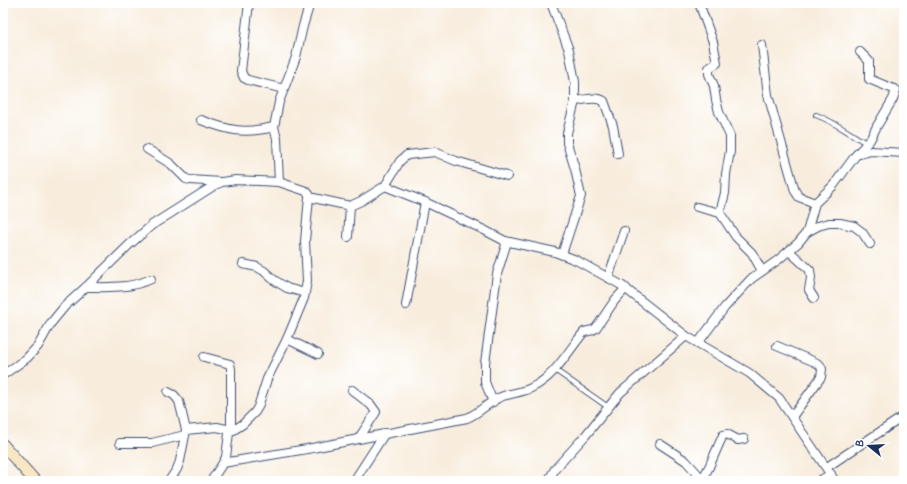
<svg xmlns="http://www.w3.org/2000/svg" width="907" height="484" font-family="Mynerve,sans-serif">
<rect width="100%" height="100%" fill="#fff"/>
<filter id="ink" filterUnits="userSpaceOnUse"><feTurbulence type="fractalNoise" baseFrequency=".025" numOctaves="2"/><feDisplacementMap in="SourceGraphic" scale="8" xChannelSelector="R" yChannelSelector="G"/><feConvolveMatrix kernelMatrix="1 2 1 2 8 2 1 2 1" color-interpolation-filters="sRGB"/></filter>
<filter id="wash" filterUnits="userSpaceOnUse"><feTurbulence type="fractalNoise" baseFrequency=".012" numOctaves="4" result="noise"/><feDisplacementMap in="SourceGraphic" scale="16" xChannelSelector="R" yChannelSelector="G"/><feGaussianBlur stdDeviation="0.9" result="paint"/><feColorMatrix in="noise" values="0 0 0 0 0 0 0 0 0 0 0 0 0 0 0 0 0 1.4 0 .05"/><feComposite in="paint" operator="in"/></filter>
<g filter="url(#wash)">
<rect width="100%" height="100%" fill="#f8eddd"/>
</g>
<g filter="url(#ink)">
<g fill="none" stroke-linecap="round" stroke-linejoin="round">
<defs>
<g id="lane">
<path d="M816,115C835,122 849,133 866,143"/>
<polyline points="555,370 608,407"/>
</g>
<g id="street">
<polyline points="249,3 241,71 244,78 248,80 284,89"/>
<polyline points="551,3 569,50 575,82 575,101 567,133 567,143 575,169 581,196 562,254"/>
<polyline points="699,3 713,42 717,63 709,68 709,74 714,86 716,100 719,112 730,136 730,151 726,174 725,193 720,213 736,237 752,253 762,271"/>
<polyline points="762,45 768,95 795,191 799,197 815,203"/>
<path d="M575,101C584,100 596,96 604,101L613,126L618,154"/>
<path d="M201,120C230,131 243,134 274,127"/>
<polyline points="147,149 171,164 186,179 190,180 221,182"/>
<polyline points="856,155 870,140 877,126 893,99 896,90 869,79 869,61 860,52"/>
<polyline points="279,182 277,139 274,127 279,102 296,57 303,26 310,3"/>
<polyline points="385,186 425,202 484,230 505,241 506,245 497,274 485,363 485,382 493,402"/>
<polyline points="309,197 350,206 361,201 385,186 400,161 407,155 435,152 456,161 507,176"/>
<polyline points="697,207 720,213"/>
<polyline points="807,232 815,203 833,186 856,155 871,151 904,153"/>
<polyline points="348,237 350,206"/>
<polyline points="505,241 555,252 576,260 621,285 686,336"/>
<polyline points="789,251 810,270 811,278 809,290 814,298"/>
<polyline points="243,264 257,267 264,271 274,280 287,288 305,293"/>
<polyline points="608,278 624,231"/>
<path d="M86,287C109,287 129,289 151,279"/>
<polyline points="406,305 425,202"/>
<polyline points="287,339 318,354"/>
<polyline points="698,343 725,307 751,279 778,260 798,243 807,232 818,226 829,223 840,223 854,226 862,232 870,244"/>
<polyline points="777,346 815,362 820,365 822,369 821,377 792,417"/>
<polyline points="3,375 27,358 38,346 51,323 65,306 86,287 129,245 152,225 215,185 222,182 236,180 279,182 306,191 309,194 309,197 305,241 307,281 304,298 287,339 267,379 258,407 255,412 243,424 229,433 226,457 223,463 211,481"/>
<polyline points="352,390 371,405 376,412 359,438"/>
<polyline points="168,392 174,395 179,401 186,430 180,461 177,469 169,481"/>
<polyline points="186,430 217,427 231,430 231,369 230,364 204,357"/>
<polyline points="120,443 152,443 185,435"/>
<polyline points="660,444 686,461 704,481"/>
<path d="M223,463L307,449L467,418C479,413 487,404 498,398C509,393 521,393 531,388C555,377 568,351 584,332L593,330L596,328L615,300L626,288"/>
<polyline points="827,467 904,416"/>
<polyline points="703,478 709,467 723,435 727,434 738,440 744,439"/>
<polyline points="354,481 385,433"/>
<polyline points="548,481 555,469 585,436 620,393 686,336 749,373 779,398 835,481"/>
<polyline points="819,481 831,474"/>
</g>
<polyline id="secondary" points="3,445 35,481"/>
</defs>
<use href="#lane" stroke="#3c4c71" stroke-width="6"/>
<use href="#street" stroke="#3c4c71" stroke-width="10"/>
<use href="#secondary" stroke="#3c4c71" stroke-width="13"/>
<use href="#lane" stroke="#fff" stroke-width="4"/>
<use href="#street" stroke="#fff" stroke-width="8"/>
<use href="#secondary" stroke="#f9e7c3" stroke-width="11"/>
</g>
</g>
<rect width="907" height="484" fill="none" stroke="#fff" stroke-width="16"/>
<g transform="translate(869 446) rotate(288)" stroke="#ffffff" stroke-width="3" paint-order="stroke">
<path d="M0-3L7 15L0 10L-7 15Z" fill="#1b2f5e"/>
<text y="-6" font-size="11" font-weight="bold" text-anchor="middle" fill="#1b2f5e">B</text>
</g>
</svg>
